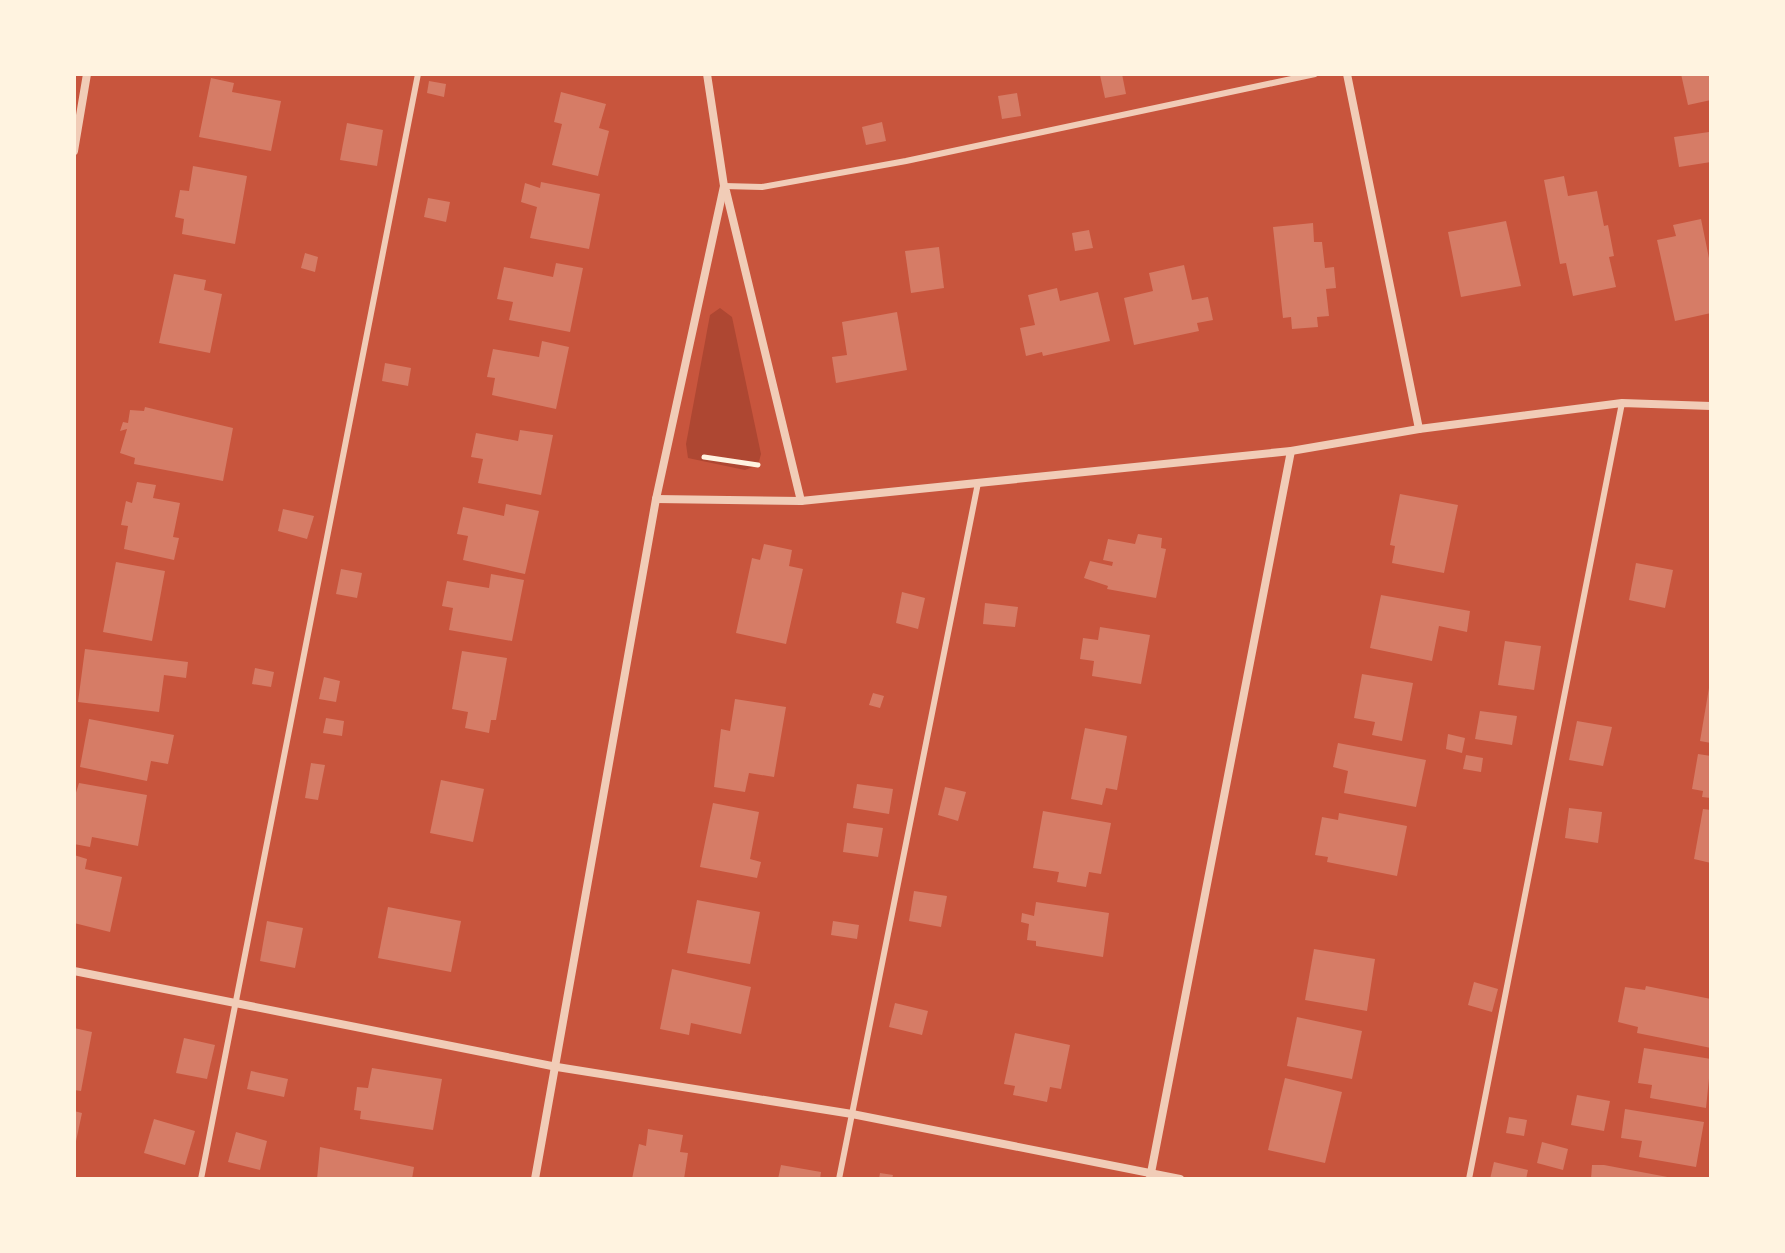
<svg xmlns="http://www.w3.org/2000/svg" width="1785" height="1253" font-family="Commissioner,sans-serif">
<rect width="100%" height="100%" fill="#c8553d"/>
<polygon fill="#ae4732" points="720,308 732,317 761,454 758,465 745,470 688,458 686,444 710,315"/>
<g fill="#d67c66">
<polygon points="1103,74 1122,74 1126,94 1105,98 1100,75"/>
<polygon points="1681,74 1711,74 1711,100 1688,105"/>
<polygon points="211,78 234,83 232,92 281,101 271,151 199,137"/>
<polygon points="429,81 446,84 444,97 427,93"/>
<polygon points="561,92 606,104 599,128 609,131 598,176 552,165 562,124 554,122"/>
<polygon points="1017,93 1021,116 1002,119 998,96"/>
<polygon points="882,122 886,141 866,145 862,127"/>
<polygon points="347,123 383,130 377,166 340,160"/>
<polygon points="1709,132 1711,162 1679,167 1674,137"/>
<polygon points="193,166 247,176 235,244 182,234 184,219 175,217 180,190 189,191"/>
<polygon points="1564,176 1568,196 1597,191 1604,226 1608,225 1614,256 1609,257 1616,287 1573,296 1566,263 1560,264 1544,180"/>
<polygon points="541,182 600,194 589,249 530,238 537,207 521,202 525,183 540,188"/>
<polygon points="428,198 450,202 446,222 424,217"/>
<polygon points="1701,219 1711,268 1711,313 1675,321 1657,240 1676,236 1673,225"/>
<polygon points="1506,221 1521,286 1461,297 1448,232"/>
<polygon points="1313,223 1314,242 1322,242 1325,268 1334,267 1336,288 1326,289 1329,316 1317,317 1318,327 1292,329 1291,317 1283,318 1273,227"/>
<polygon points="1089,230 1093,248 1075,251 1072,233"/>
<polygon points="939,247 944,288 911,293 905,251"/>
<polygon points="305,253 318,257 315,272 301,268"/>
<polygon points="556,263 583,268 570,332 509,320 513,302 497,299 504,267 553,277"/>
<polygon points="1184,265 1192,300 1208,297 1213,320 1197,323 1199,331 1134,345 1124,298 1153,291 1149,273"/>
<polygon points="174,274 206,280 204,290 222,294 210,353 159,343"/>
<polygon points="1057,288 1060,301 1098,292 1110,341 1043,356 1042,352 1026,356 1020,328 1035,325 1028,295"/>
<polygon points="897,312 907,370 836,383 832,357 847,355 842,322"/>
<polygon points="542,341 569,347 556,409 492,395 495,378 487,377 493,349 539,357"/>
<polygon points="385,363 411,368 408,386 382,381"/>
<polygon points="145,407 233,428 223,481 134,464 135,458 120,453 127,429 120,431 123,422 128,423 130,410 144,411"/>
<polygon points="520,430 553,435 541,495 478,483 483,459 471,457 476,433 518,441"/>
<polygon points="137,482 156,485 153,498 180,503 173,537 179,538 174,560 124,549 128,526 121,525 126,501 132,503"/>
<polygon points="1400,494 1458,505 1444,573 1392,563 1395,546 1390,545"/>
<polygon points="506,504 539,511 525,574 463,560 468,536 457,534 463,507 504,516"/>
<polygon points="283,509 314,516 307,539 278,531"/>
<polygon points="1138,534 1162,538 1161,548 1166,549 1156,598 1107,589 1108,586 1084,578 1090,561 1112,566 1113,562 1103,560 1108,539 1135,544"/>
<polygon points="764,544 792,550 789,566 803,569 786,644 736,633 752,558 760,560"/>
<polygon points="116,562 165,571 152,641 103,632"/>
<polygon points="1636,563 1673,570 1665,608 1629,600"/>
<polygon points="341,569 362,573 357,598 336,594"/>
<polygon points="491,574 524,580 512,641 449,630 453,608 442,606 447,581 489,588"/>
<polygon points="902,592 925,598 918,629 896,623"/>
<polygon points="1381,595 1470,611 1467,632 1439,626 1432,661 1370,648"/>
<polygon points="985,603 1018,607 1015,627 983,624"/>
<polygon points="1100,627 1150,635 1141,684 1092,676 1094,661 1080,659 1083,638 1098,640"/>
<polygon points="1505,641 1541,646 1534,690 1498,685"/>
<polygon points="85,649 188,662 186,678 164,675 159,712 78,702"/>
<polygon points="462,651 507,658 496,720 491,720 489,733 465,728 468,712 452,709"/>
<polygon points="255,668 274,672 271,687 252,684"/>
<polygon points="1362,674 1413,683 1402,741 1372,735 1375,722 1354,718"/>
<polygon points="324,677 340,681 336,702 319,699"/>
<polygon points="1709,688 1711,689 1711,743 1700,741"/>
<polygon points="873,693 884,696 880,708 869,705"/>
<polygon points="735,699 786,707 774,777 749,773 745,792 714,787 721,729 730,731"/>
<polygon points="1480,711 1517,716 1512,745 1475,739"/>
<polygon points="326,718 344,721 342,736 323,733"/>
<polygon points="89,719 174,735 168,764 151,761 147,781 80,767"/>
<polygon points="1577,721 1612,727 1603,766 1569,760"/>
<polygon points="1085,728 1127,736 1117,790 1106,788 1102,805 1071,799"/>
<polygon points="1448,734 1465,738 1462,753 1446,749"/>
<polygon points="1338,743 1426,760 1416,807 1344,793 1348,771 1333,767"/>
<polygon points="1698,754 1711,756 1711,798 1702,797 1703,791 1692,789"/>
<polygon points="1466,755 1483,758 1481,772 1463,769"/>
<polygon points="311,763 325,765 318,800 305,798"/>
<polygon points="441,780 484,789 473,842 430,833"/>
<polygon points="79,783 147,795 138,846 92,837 90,847 74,844 74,799"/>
<polygon points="857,784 893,789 889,814 853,808"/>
<polygon points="945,787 966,792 958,821 938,815"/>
<polygon points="713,803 759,812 750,859 761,862 757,878 700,867"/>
<polygon points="1569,808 1602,812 1598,843 1565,838"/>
<polygon points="1703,809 1711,810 1711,863 1694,859"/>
<polygon points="1043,811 1111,823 1101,874 1089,872 1086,887 1057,882 1059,872 1033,868"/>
<polygon points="1339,813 1407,826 1397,876 1327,862 1328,857 1315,855 1322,817 1338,820"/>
<polygon points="847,823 883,828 878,857 843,852"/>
<polygon points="74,855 87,859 85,869 122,877 110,932 74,923"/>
<polygon points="914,891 947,896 941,927 909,921"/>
<polygon points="697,900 760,912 750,964 687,953"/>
<polygon points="1036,902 1109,913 1103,957 1036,946 1036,941 1027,940 1029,924 1021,922 1022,913 1034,916"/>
<polygon points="388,907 461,921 451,972 378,958"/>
<polygon points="267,921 303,928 295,968 260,961"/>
<polygon points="833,921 859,925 857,939 831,935"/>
<polygon points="1314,949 1375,959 1367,1011 1305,1000"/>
<polygon points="672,969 751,987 741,1034 691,1023 689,1035 660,1029"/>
<polygon points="1474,982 1498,989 1492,1012 1468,1005"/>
<polygon points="1646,986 1711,999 1711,1048 1637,1033 1638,1027 1618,1022 1625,987 1645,990"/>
<polygon points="895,1003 928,1011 922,1035 889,1027"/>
<polygon points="1297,1017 1362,1031 1352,1079 1287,1066"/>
<polygon points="74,1028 92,1032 81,1091 74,1090"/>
<polygon points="1015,1033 1070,1045 1061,1089 1050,1087 1047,1102 1013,1095 1015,1086 1004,1084"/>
<polygon points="184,1038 215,1045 207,1079 176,1073"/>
<polygon points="1644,1048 1711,1059 1706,1108 1650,1098 1652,1085 1638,1083"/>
<polygon points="372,1068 442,1079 433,1130 360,1119 361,1111 354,1110 357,1087 368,1088"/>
<polygon points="251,1071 288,1079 284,1097 247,1089"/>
<polygon points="1285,1078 1342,1092 1325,1163 1268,1150"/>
<polygon points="1577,1095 1610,1101 1604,1131 1571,1125"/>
<polygon points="1625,1109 1704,1122 1696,1167 1639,1157 1642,1141 1621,1138"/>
<polygon points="74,1111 82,1113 75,1146 74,1146"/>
<polygon points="1509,1117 1527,1120 1524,1136 1506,1133"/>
<polygon points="154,1119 195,1131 185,1165 144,1153"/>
<polygon points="648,1129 683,1135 680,1152 688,1153 684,1179 632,1179 639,1144 646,1146"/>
<polygon points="236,1132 267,1141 260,1170 228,1162"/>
<polygon points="1542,1142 1568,1149 1563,1170 1537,1163"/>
<polygon points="320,1147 414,1167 412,1179 317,1179"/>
<polygon points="1494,1162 1528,1170 1526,1179 1490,1179"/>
<polygon points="781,1165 821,1172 820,1179 778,1179"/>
<polygon points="1592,1165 1604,1165 1678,1179 1591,1179"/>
<polygon points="880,1173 893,1175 892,1179 879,1179"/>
</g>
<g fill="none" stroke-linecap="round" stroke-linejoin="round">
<polyline stroke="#fff3e0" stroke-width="5" points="704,457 758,465"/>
<g stroke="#f1ccb7" stroke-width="6">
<polyline points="724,186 762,187 906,161 1315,74"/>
<polyline points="201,1179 418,74"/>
<polyline points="839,1179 978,483"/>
<polyline points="1469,1179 1622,403"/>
</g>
<g stroke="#f1ccb7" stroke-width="8">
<polyline points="1347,74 1419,429"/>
<polyline points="74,151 87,74"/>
<polyline points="726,191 801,501"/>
<polyline points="656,499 801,501 1291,451 1419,429 1622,403 1711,406"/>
<polyline points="74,971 557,1067 852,1114 1180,1179"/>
<polyline points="1150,1178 1291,451"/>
<polyline points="535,1179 656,499 724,186 707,74"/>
</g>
</g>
<rect width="1785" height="1253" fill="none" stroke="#fff3e0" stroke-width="152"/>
</svg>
